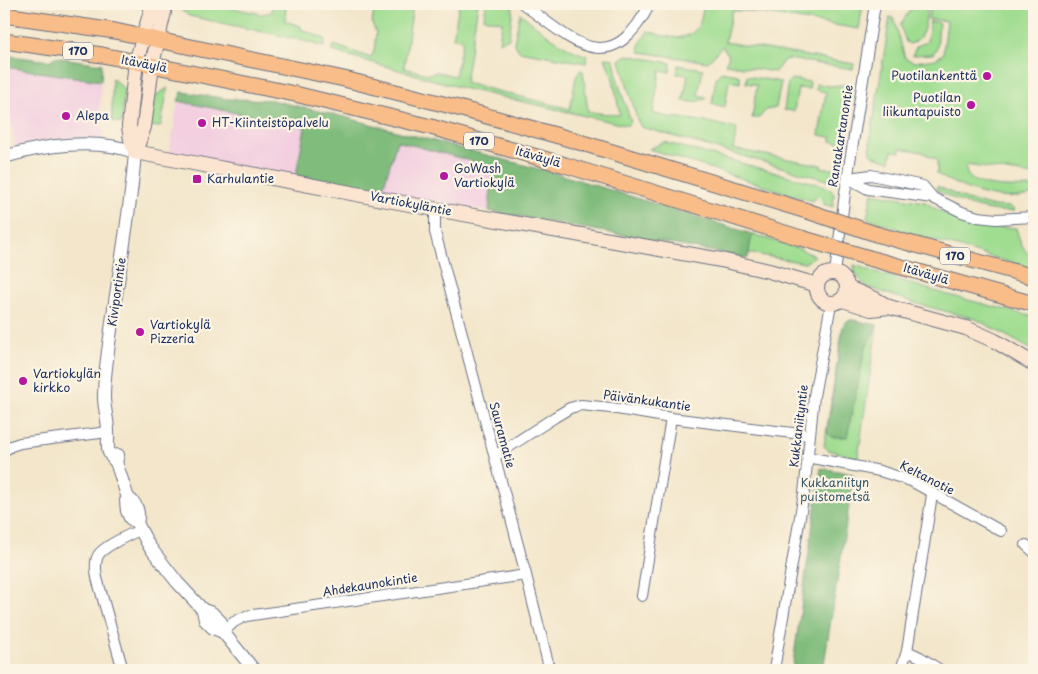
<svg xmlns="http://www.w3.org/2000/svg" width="1038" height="674" font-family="'Playpen Sans',sans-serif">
<rect width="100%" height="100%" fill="#fcf5e5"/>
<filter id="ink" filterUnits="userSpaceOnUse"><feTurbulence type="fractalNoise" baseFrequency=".02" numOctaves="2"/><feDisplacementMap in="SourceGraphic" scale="10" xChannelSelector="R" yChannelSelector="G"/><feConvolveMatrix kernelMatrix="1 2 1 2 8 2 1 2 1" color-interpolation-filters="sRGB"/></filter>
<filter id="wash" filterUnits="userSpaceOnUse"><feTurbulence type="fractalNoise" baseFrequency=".0096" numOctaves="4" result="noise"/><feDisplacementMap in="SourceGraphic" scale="20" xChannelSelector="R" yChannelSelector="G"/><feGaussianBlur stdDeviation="1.12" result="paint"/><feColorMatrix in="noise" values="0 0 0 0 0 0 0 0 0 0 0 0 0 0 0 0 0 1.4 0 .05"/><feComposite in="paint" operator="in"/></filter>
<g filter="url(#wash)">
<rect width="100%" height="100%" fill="#f3e6ca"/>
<g fill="#f3cfe0">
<polygon points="4,67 101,81 100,108 104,138 53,139 34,142 15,147 9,107 4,107"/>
<polygon points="178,101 305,127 296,175 169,154"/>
<polygon points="397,141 494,167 489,211 382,192"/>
</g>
<g fill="#a0dd91" stroke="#5e8678">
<polygon points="176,4 214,4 261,14 272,12 272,4 286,4 285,21 301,26 301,29 325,39 324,47 300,40 189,16 177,7"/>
<polygon points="375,4 413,4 404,68 428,74 438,72 455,76 463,39 453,38 459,4 478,4 465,83 570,109 576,77 580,70 583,71 588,112 620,115 613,79 605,58 614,59 618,82 631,122 628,125 625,125 462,88 332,51 334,45 371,58 374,51 376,33 372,23"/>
<polygon points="486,4 507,4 513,8 509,38 499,42 502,22 484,18"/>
<path d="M704,4H863L859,29L747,11H732L725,42L854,64L853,69L789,59L784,60L775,72L725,64L729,56L722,46L708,62L640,52L639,45L648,31C663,36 685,44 697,28C702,21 702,11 704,4Z"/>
<path d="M914,4H928C925,20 927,38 910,44L906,42L900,25Z"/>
<path d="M931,4H1034V175L966,165C961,191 1018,187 1034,187V194C1001,204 966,191 937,174V160L922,152L900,148V152L892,151L890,161L874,156L871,153L870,142L890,17L893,18L895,23L905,58L914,62L936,59L943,54L947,21L928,19Z"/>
<path d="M520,13C541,30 561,47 587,56L586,63L519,51L514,43Z"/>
<polygon points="930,21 939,23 937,48 933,54 912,55 917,46 927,42"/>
<polygon points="627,55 671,63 670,72 660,71 653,113 674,119 675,117 713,123 737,129 733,149 821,165 821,167 838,170 837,183 641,127 637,119 620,60"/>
<polygon points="678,65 703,69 698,95 706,97 706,99 694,102 683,101 688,75 677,74"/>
<polygon points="721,72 738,75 740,77 740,83 729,81 725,107 712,104 716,78"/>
<polygon points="747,76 781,82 776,108 766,110 759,118 752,118 757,85 746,83"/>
<polygon points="112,78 124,89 122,123 112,121"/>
<polygon points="792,79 810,82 809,89 798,88 794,111 784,110 788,82"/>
<polygon points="816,84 830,86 851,84 842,143 831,141 831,137 819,135 826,92 816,90"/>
<polygon points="168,88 161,125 160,127 150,126 155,96"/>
<polygon points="664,142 825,186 830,189 834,194 833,207 823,204 820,195 812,201 649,149"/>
<path d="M937,186L967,200L990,206L1011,207L1015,211C987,213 961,204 937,190Z"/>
<path d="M872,193L925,202L943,213L970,223L992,227L1016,228C1020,242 1023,251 1034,259V269L912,234L867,218Z"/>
<polygon points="752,234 800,249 815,256 805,263 748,253"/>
<polygon points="854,265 937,292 1034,317 1034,351 976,319 921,305 867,287 855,273"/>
<polygon points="852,320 877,325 858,458 828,450 824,446 843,326 847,321"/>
</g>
<g fill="#80bc7b" stroke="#4e766c">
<polygon points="4,55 49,61 55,57 102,64 101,81 4,67"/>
<polygon points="182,92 228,99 271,100 344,117 565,176 752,234 748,258 489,211 493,167 397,141 382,192 296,175 305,127 178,101"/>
<polygon points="852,320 877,325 865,349 847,437 831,437 827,433 843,326 847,321"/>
<polygon points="821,468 854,474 823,670 792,670"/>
</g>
</g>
<g filter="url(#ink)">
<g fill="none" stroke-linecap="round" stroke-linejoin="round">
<defs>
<g id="minor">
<path d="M523,4C573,41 610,81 650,4"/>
<polyline points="848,178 871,175 923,186 933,198 962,212 978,217 996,219 1034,217"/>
<polyline points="848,178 868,189 933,198"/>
<polyline points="435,209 435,232 526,575 548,663 547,668 545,670"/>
<polyline points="835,273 845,193 875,4"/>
<polyline points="4,451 11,446 20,443 108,432"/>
<polyline points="495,456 555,417 570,408 581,405 611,408 671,418 809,435"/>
<polyline points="807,457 880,471 911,481 1001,531"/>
<polyline points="932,495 907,651 920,657 940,670"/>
<polyline points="1026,545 1034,552"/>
<polyline points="642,596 671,418"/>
<polyline points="223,632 234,622 246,616 526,575"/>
<path d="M123,670L97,578C96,570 94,561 99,554C105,546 130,534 140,530"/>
<polyline points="774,670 804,493 814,396 831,304"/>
<polyline points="901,670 907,651"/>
</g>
<g id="tertiary">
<path d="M4,157C44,145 95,138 135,152C131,209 120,265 112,322C109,347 104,372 104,397C104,408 108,420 108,431C109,444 104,451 116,462"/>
<path d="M118,455L116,462L128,498C137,503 140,513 137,523"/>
<polyline points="128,498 126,501 127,511 130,518 137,523 149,546 177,582 203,610 205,620 213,628 223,632"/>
<polyline points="203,610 212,613 221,622 223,632 254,670"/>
</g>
<g id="secondary">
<polyline points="135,152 435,209 721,260 769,271 817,285"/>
<polyline points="135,152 131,140 129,126 136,62 153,4"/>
<polyline points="135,152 144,127 152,65 164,12 163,4"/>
<circle cx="832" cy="288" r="15"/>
<polyline points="848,288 875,299 889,307 966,328 995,341 1034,364"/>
<polyline points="843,300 871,309 889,307"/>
</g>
<g id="primary">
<polyline points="4,15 115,31 344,79 451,106 566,138 807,211"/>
<polyline points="4,41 102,55 295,94 431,127 565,165 801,238"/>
<polyline points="876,234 1034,277"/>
<polyline points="869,258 1034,304"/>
</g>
</defs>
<use href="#minor" stroke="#676f84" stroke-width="12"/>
<use href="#tertiary" stroke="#676f84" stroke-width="14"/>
<use href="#secondary" stroke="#676f84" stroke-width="16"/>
<use href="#primary" stroke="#676f84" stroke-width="17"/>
<use href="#minor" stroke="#fff" stroke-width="10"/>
<use href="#tertiary" stroke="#fff" stroke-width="12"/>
<use href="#secondary" stroke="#fce5d0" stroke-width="14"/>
<use href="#primary" stroke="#f8bd89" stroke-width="15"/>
<defs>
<g id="primary-bridge">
<polyline points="807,211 876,234"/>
<polyline points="801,238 869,258"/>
</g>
</defs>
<use href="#primary-bridge" stroke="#676f84" stroke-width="17" stroke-linecap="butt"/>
<use href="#primary-bridge" stroke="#f8bd89" stroke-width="15"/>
</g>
</g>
<g fill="#b5179e" stroke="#fcf5e5" stroke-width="2">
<circle cx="987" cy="76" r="5"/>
<circle cx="971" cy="105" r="5"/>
<circle cx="66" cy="116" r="5"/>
<circle cx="202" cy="123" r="5"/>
<circle cx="444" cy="176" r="5"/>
<rect x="192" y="174" width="10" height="10" rx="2.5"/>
<circle cx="140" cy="332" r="5"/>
<circle cx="23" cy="381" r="5"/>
</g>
<g text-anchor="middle" stroke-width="4.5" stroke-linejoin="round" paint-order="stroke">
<g fill="#fcf5e5" stroke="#5e6a86" stroke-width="1">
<rect x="63" y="42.5" width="30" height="17" rx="4"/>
<rect x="464" y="132.5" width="30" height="17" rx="4"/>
<rect x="940" y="247.5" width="30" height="17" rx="4"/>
</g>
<g font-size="11" font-weight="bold" fill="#1b2f5e">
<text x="78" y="55">170</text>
<text x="479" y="145">170</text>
<text x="955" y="260">170</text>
</g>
<g font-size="12" fill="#1b2f5e" stroke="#fcf5e5">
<text transform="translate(144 64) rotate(11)" y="4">Itäväylä</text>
<text transform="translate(841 136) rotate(-81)" y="4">Rantakartanontie</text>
<text transform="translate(538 157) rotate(16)" y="4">Itäväylä</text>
<text transform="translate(411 204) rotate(11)" y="4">Vartiokyläntie</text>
<text transform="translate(926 274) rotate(16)" y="4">Itäväylä</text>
<text transform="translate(117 292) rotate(-82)" y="4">Kiviportintie</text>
<text transform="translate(647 401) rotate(8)" y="4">Päivänkukantie</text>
<text transform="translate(799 426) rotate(-83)" y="4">Kukkaniityntie</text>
<text transform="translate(502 435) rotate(75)" y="4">Sauramatie</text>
<text transform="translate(927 478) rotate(27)" y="4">Keltanotie</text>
<text transform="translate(370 585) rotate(-9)" y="4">Ahdekaunokintie</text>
</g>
<g font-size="12" fill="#1b2f5e" stroke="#fcf5e5" text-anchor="start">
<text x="977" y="80" text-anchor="end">Puotilankenttä</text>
<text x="961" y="102" text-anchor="end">Puotilan<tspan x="961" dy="14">liikuntapuisto</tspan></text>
<text x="76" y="120">Alepa</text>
<text x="212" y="127">HT-Kiinteistöpalvelu</text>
<text x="454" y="173">GoWash<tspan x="454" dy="14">Vartiokylä</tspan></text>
<text x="207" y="183">Karhulantie</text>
<text x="150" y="329">Vartiokylä<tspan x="150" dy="14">Pizzeria</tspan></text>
<text x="33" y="378">Vartiokylän<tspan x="33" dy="14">kirkko</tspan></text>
</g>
<g font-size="12" fill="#3c5a6b" stroke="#fcf5e5">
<text x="835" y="487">Kukkaniityn<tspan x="835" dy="14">puistometsä</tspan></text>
</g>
</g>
<rect width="1038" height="674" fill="none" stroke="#fcf5e5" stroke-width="20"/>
</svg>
